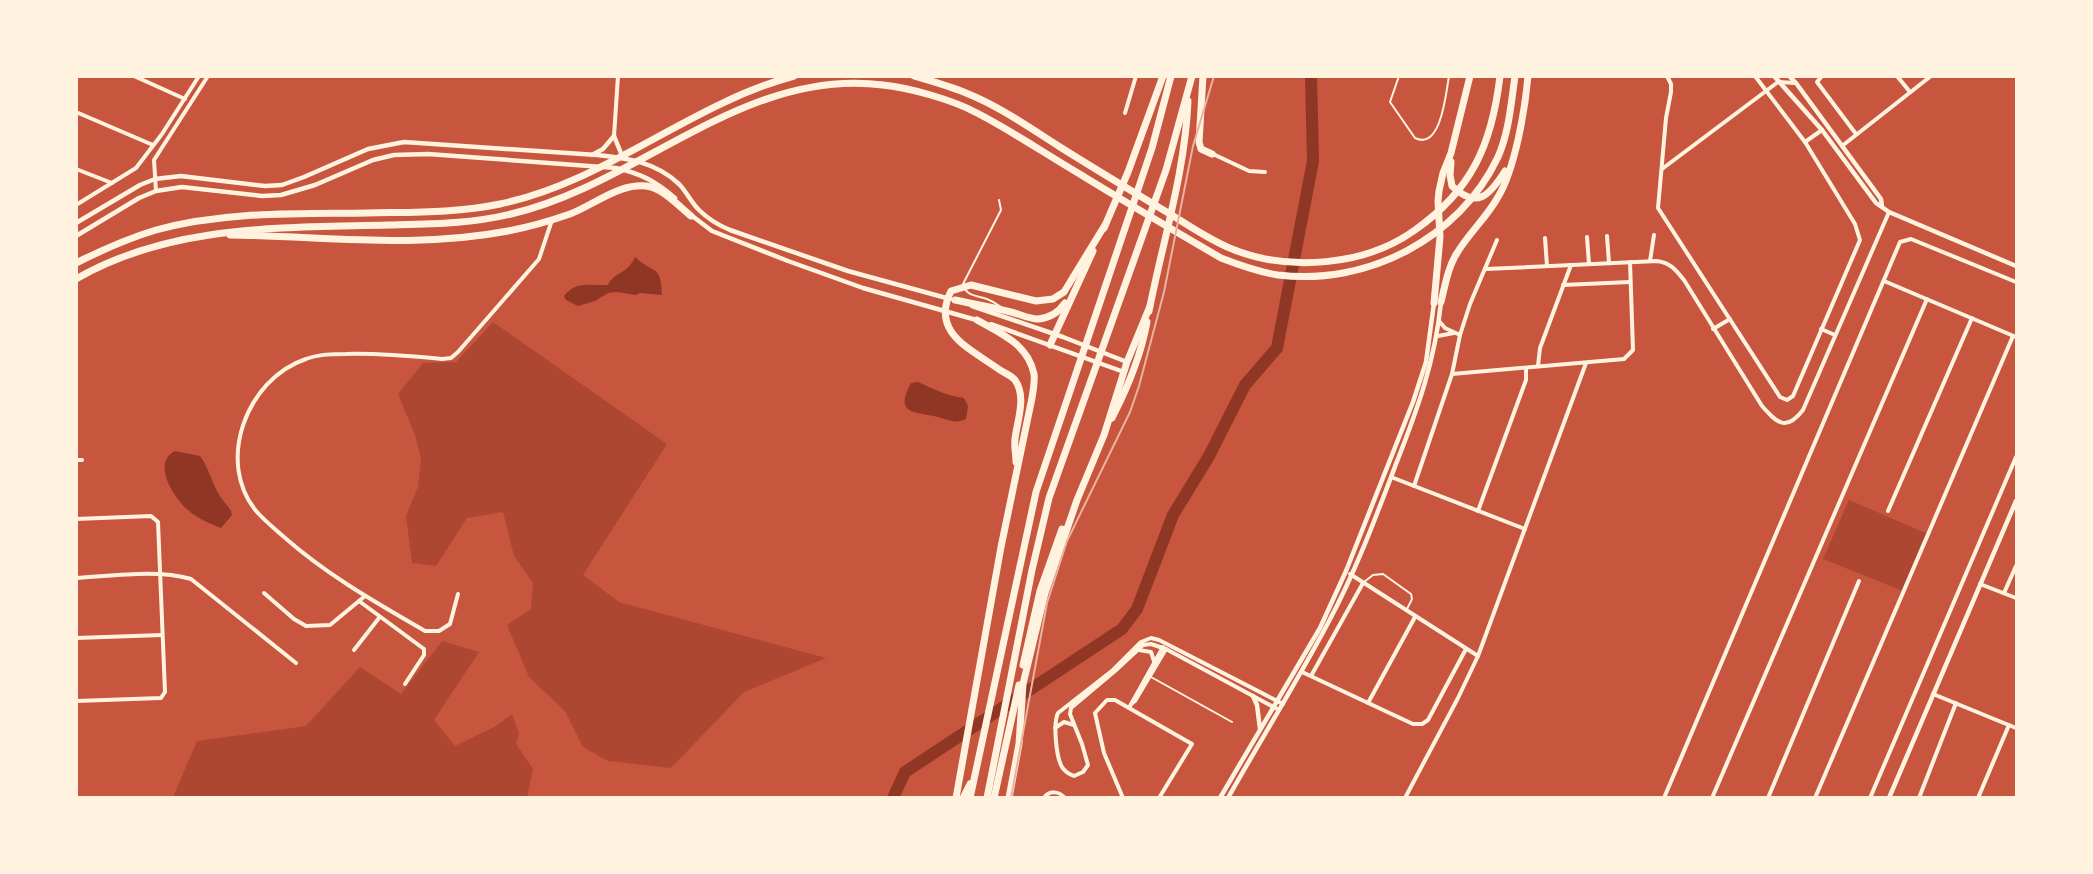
<svg xmlns="http://www.w3.org/2000/svg" width="2093" height="874" font-family="'Fira Sans Condensed',sans-serif">
<rect width="100%" height="100%" fill="#c8553d"/>
<g fill="#ae4732">
<polygon points="493,322 667,444 583,575 619,602 826,658 744,692 671,768 608,761 583,747 565,711 529,677 507,625 531,609 533,583 514,556 503,512 467,518 436,566 412,563 406,516 418,487 421,459 415,435 398,394 423,363 456,362"/>
<polygon points="1849,500 1928,534 1903,591 1823,559"/>
<polygon points="442,641 479,652 434,720 455,746 496,726 512,714 519,733 516,744 533,769 527,797 173,797 197,741 306,726 360,667 401,694"/>
</g>
<g fill="#8f3625">
<path d="M635,257C656,276 660,263 662,295L640,293L636,295L617,292L608,293L595,301L578,306L566,300L564,296C576,280 591,286 608,285C615,271 627,275 635,257Z"/>
<path d="M918,382C933,389 948,396 964,398L968,406L966,419C956,425 944,418 934,416C909,412 896,411 911,383Z"/>
<path d="M175,451L200,456C210,469 212,486 222,499C226,505 231,508 232,515L221,528C209,523 198,519 188,510C174,498 151,463 175,451Z"/>
</g>
<g fill="none" stroke-linecap="round" stroke-linejoin="round">
<polyline stroke="#8f3625" stroke-width="12" points="893,798 905,772 1122,629 1137,609 1173,515 1209,456 1245,385 1277,348 1313,161 1311,76"/>
<g stroke="#fff3e0" stroke-width="2">
<path d="M1399,76L1390,102L1415,138C1441,151 1446,93 1449,76"/>
<path d="M999,200L1001,210L963,284C966,297 977,295 987,299C992,301 997,304 1001,307"/>
<polyline points="1364,582 1373,575 1383,574 1411,594 1412,599 1406,611"/>
<polyline points="1151,677 1232,722"/>
</g>
<g stroke="#fff3e0" stroke-width="4">
<polyline points="134,76 185,99"/>
<polyline points="1667,76 1671,84 1671,92 1666,118 1658,208 1780,397 1787,400 1793,396 1860,240 1855,224 1805,142 1755,76"/>
<polyline points="1822,76 1817,82 1856,134"/>
<polyline points="1897,76 1910,92"/>
<polyline points="1779,82 1795,83"/>
<polyline points="76,112 153,145"/>
<polyline points="1125,113 1136,76"/>
<polyline points="614,136 618,76"/>
<polyline points="1805,142 1822,130"/>
<polyline points="1842,146 1931,76"/>
<polyline points="1213,154 1249,171 1265,172"/>
<polyline points="76,169 112,183"/>
<polyline points="1662,169 1778,82"/>
<polyline points="156,191 154,160 208,76"/>
<polyline points="76,205 136,168 162,134 199,76"/>
<polyline points="1607,236 1609,263"/>
<polyline points="1587,237 1589,264"/>
<polyline points="1545,238 1547,266"/>
<polyline points="1650,261 1654,235"/>
<path d="M1486,269L1657,261C1671,263 1676,270 1684,280L1762,406C1777,423 1786,432 1803,410L1889,212"/>
<polyline points="1884,281 2016,337"/>
<polyline points="1563,285 1630,282"/>
<polyline points="1439,321 1445,328 1460,335"/>
<polyline points="1713,329 1730,319"/>
<polyline points="1821,329 1835,335"/>
<polyline points="1438,336 1454,333"/>
<polyline points="1538,366 1540,348 1571,265"/>
<polyline points="1452,374 1624,359 1633,350 1630,262"/>
<polyline points="76,460 82,460"/>
<polyline points="1391,477 1525,529"/>
<polyline points="1414,486 1452,374 1460,335 1470,304 1497,240"/>
<polyline points="1478,511 1526,380 1526,368"/>
<polyline points="1888,511 1972,318"/>
<polyline points="76,519 151,516 158,522 165,692 161,698 76,701"/>
<polyline points="1350,574 1478,656"/>
<path d="M76,578C112,576 157,569 191,579L296,663"/>
<polyline points="1980,584 2016,598"/>
<polyline points="264,593 294,619 306,626 330,625 365,596"/>
<polyline points="2004,593 2016,566"/>
<path d="M458,594L450,624L439,631H425C375,602 327,575 284,537C275,529 265,521 257,512C215,463 246,379 306,359C319,354 333,354 346,354C379,353 410,356 442,359L451,358L458,352L539,259L552,220"/>
<polyline points="359,601 424,649 424,655 405,684"/>
<polyline points="76,638 162,635"/>
<polyline points="354,650 379,618"/>
<polyline points="1139,650 1151,652 1154,661"/>
<polyline points="1302,672 1413,724 1422,724 1428,720 1466,649"/>
<polyline points="1311,676 1363,583"/>
<polyline points="1933,694 2016,728"/>
<polyline points="1368,703 1415,617"/>
<polyline points="1131,704 1135,701 1166,649"/>
<polyline points="1129,708 1163,647"/>
<path d="M1279,710L1166,649L1151,644L1143,645L1115,671L1071,708L1070,714L1082,744L1088,765L1083,772L1074,776C1069,774 1065,772 1062,767C1056,757 1053,723 1058,713L1113,670L1141,642L1151,638L1159,640L1283,704"/>
<polyline points="1055,728 1064,722 1074,725"/>
<path d="M1044,798C1049,790 1059,791 1065,798"/>
<polyline points="1123,798 1104,753 1095,713 1107,700 1115,700 1192,744 1159,798"/>
<polyline points="1405,798 1458,698 1478,656 1586,363"/>
<polyline points="1664,798 1900,242 1911,239 2016,282"/>
<polyline points="1712,798 1927,299"/>
<polyline points="1768,798 1859,581"/>
<polyline points="1815,798 2013,336"/>
<polyline points="1870,798 2016,457"/>
<polyline points="1919,798 1956,703"/>
<polyline points="1978,798 2009,725"/>
</g>
<g stroke="#fff3e0" stroke-width="4.5">
<polyline points="1774,76 1822,130 1876,203 1889,212 2016,266"/>
<polyline points="1789,76 1796,83 1881,199 1882,206"/>
<polyline points="614,136 623,158"/>
<polyline points="592,155 603,149 614,136"/>
<polyline points="691,215 712,231 788,261 863,288 980,321"/>
<path d="M76,223L140,185L155,179L181,176L265,186L282,185L304,177L368,149L404,142L597,155C627,158 656,162 679,184C686,191 691,202 699,210C708,219 718,225 730,230L848,271L950,299"/>
<path d="M76,236L139,198L156,191L182,187L262,196L281,195L315,185L373,160L394,155L428,154L616,168C642,174 655,181 675,198"/>
<polyline points="972,306 1063,337 1127,362"/>
<polyline points="991,324 1124,372"/>
<polyline points="1253,696 1257,705 1260,729"/>
<polyline points="1220,798 1320,628 1346,571 1413,402 1426,362 1434,303"/>
<path d="M1228,798C1261,739 1297,682 1328,623C1355,573 1376,517 1396,464C1418,408 1435,361 1441,302"/>
<polyline points="1889,798 2016,501"/>
</g>
<g stroke="#fff3e0" stroke-width="7">
<path d="M914,76C931,81 949,86 966,93C999,106 1030,128 1060,147C1095,169 1130,190 1165,211C1187,224 1209,240 1232,249C1289,272 1365,266 1415,230C1472,190 1492,144 1500,76"/>
<polyline points="1203,76 1199,142 1201,149 1212,154"/>
<path d="M1451,162L1450,175L1452,186C1477,210 1490,195 1505,171"/>
<polyline points="1104,228 1128,172 1163,76"/>
<path d="M230,235C324,236 414,249 508,231C529,227 550,221 570,214C594,205 623,180 651,187C666,192 679,206 691,216"/>
<path d="M76,263C102,250 129,238 156,230C225,211 298,214 368,213C412,212 457,213 500,204C606,182 690,104 794,76"/>
<path d="M76,279C171,224 282,228 388,225C429,224 470,224 511,214C640,184 744,67 883,85C911,88 953,100 977,113C1012,131 1044,153 1078,173C1125,202 1173,230 1221,258C1239,265 1258,272 1278,275C1367,286 1459,239 1498,157C1509,132 1511,104 1515,76"/>
<path d="M955,300C973,304 992,307 1011,312C1020,314 1028,319 1038,319C1049,318 1059,312 1065,303"/>
<path d="M1441,302C1445,286 1448,267 1457,253C1469,233 1487,217 1498,197C1515,169 1525,110 1528,76"/>
<polyline points="1434,303 1440,237 1438,201 1439,191 1443,173 1451,153 1470,76"/>
<path d="M1149,311C1163,240 1185,173 1188,101"/>
<polyline points="1050,345 1093,251"/>
<path d="M1112,418C1128,387 1141,356 1147,322"/>
<path d="M1016,462C1016,455 1014,447 1015,439C1017,421 1027,397 1015,380C1012,376 1005,373 1000,370C971,349 930,333 951,291L971,285L1036,301L1053,299L1064,292L1105,225"/>
<polyline points="1023,665 1040,591 1062,529"/>
<path d="M956,798L1001,547L1032,398C1033,391 1035,381 1034,374C1028,344 1000,333 977,320"/>
<polyline points="963,798 970,784"/>
<polyline points="970,798 1036,492 1152,148 1171,76"/>
<polyline points="987,798 1032,570 1049,498 1166,170 1192,76"/>
<polyline points="994,798 1019,685"/>
<polyline points="1009,798 1019,744 1023,684 1045,593 1077,500 1104,435 1127,362 1150,306"/>
</g>
<polyline stroke="#e9b49f" stroke-width="2" points="1011,798 1047,603 1067,541 1130,412 1139,386 1164,292 1193,146 1214,76"/>
</g>
<rect width="2093" height="874" fill="none" stroke="#fff3e0" stroke-width="156"/>
</svg>
